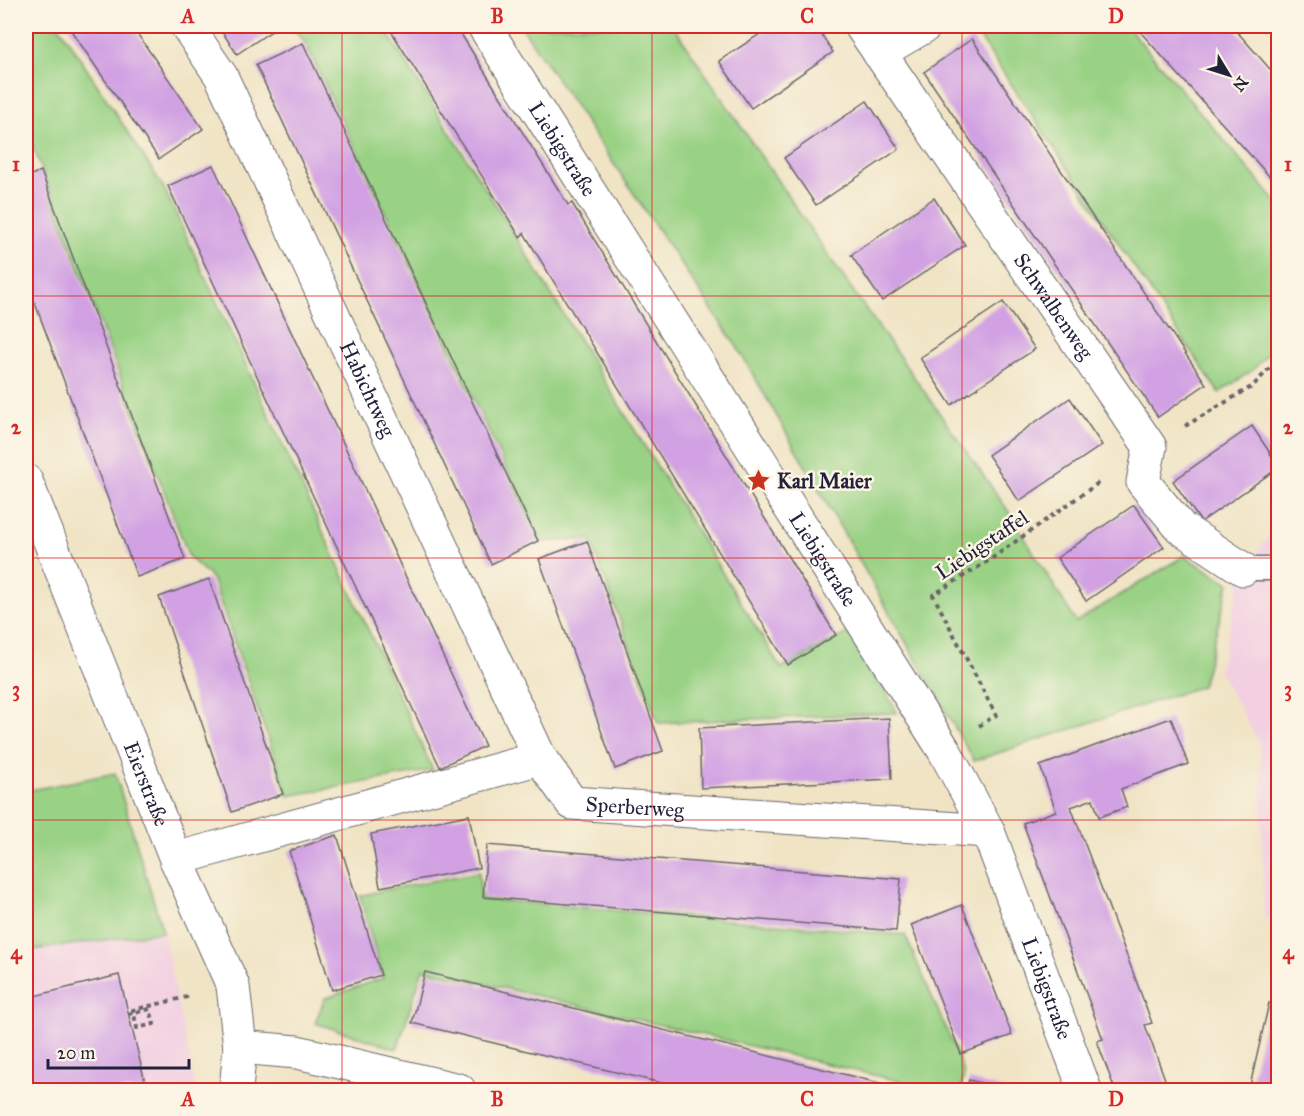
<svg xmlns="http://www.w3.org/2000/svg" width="1304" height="1116" font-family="'IM FELL Great Primer',serif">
<rect width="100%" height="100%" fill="#fcf5e5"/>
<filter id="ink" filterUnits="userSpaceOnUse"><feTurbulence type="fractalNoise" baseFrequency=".0167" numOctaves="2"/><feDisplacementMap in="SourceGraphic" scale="12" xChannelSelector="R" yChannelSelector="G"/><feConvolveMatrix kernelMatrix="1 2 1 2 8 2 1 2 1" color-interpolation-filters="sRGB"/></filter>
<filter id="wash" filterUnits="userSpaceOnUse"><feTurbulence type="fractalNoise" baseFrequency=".008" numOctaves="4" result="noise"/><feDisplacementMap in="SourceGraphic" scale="24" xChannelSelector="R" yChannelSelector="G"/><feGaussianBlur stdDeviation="1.35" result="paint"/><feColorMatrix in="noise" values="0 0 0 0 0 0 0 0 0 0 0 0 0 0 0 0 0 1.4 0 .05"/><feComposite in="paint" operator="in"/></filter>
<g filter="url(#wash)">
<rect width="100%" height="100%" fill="#f0e4c5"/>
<g fill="#f2cfe1">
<polygon points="1278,526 1278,922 1264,918 1260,744 1219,671 1243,569"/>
<polygon points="163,932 196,1090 26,1090 26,951"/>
</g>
<g fill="#9ad285" stroke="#5e7a60" stroke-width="1.5">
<polygon points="26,26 59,26 164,188 433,770 288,796 212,578 189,557 26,128"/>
<polygon points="291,26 383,26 516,237 781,668 853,630 897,713 658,723 590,539 541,542 305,42"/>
<polygon points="521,26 673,26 832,261 1007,509 1076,622 1184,556 1229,583 1202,686 974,761 739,350"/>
<polygon points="972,26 1127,26 1278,204 1278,342 1253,370 1219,393"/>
<polygon points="115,773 163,932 26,951 26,791"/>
<polygon points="479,872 481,899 905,935 957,1054 964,1076 960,1090 937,1090 423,969 397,1049 315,1023 325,998 383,978 360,896 380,891"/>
</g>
<g id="blocks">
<g fill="#d1a1e3">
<polygon points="68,26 132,26 203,129 159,159"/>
<polygon points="218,26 279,26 237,54"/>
<polygon points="388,26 456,26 568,205 572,203 836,635 788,665 524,233 520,237"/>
<polygon points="772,26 816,26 833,52 751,108 719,61"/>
<polygon points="1135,26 1232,26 1278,78 1278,186"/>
<polygon points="972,39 1206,384 1158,417 924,72"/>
<polygon points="303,43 538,541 491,564 256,65"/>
<polygon points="867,101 899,149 816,205 784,158"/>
<polygon points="213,165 485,746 440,767 168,186"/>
<polygon points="41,171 185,559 137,577 26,279 26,177"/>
<polygon points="934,198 965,245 882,301 851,255"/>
<polygon points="1003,302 1035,349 951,405 920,358"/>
<polygon points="1070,398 1102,445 1019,501 988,455"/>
<polygon points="1252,426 1278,465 1278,468 1201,522 1173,481"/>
<polygon points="1134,505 1164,547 1086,601 1057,558"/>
<polygon points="587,541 663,751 615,769 539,559"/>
<polygon points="209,579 283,794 232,812 159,597"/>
<polygon points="889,718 892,779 701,788 699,728"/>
<polygon points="1171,718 1188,764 1121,789 1127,807 1099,817 1093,799 1071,807 1152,1023 1145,1025 1169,1090 1115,1090 1097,1041 1103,1039 1023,823 1056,811 1040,766"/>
<polygon points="469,815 479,868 380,887 371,834"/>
<polygon points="337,835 381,975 332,990 289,851"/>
<polygon points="487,845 901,879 896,931 483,897"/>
<polygon points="962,905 1012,1035 961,1054 911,925"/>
<polygon points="425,972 827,1070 907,1090 691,1090 502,1045 412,1023"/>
<polygon points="119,975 147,1090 26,1090 26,998"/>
<polygon points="1269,1003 1278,1005 1278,1090 1249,1090"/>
<polygon points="969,1080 1008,1090 966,1090"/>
</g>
</g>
</g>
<g filter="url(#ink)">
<use href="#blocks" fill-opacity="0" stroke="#6a666b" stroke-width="1.5"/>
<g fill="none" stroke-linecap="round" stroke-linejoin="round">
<defs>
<polyline id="lane" points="1243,569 1278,569"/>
<g id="street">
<path id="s1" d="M187,26L221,76L540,758"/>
<path id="s2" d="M484,26L944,750L988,831L1085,1090"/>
<path id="s3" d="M861,26L1150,447L1143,482L1181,528L1243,569"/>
<polyline points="879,53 925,26"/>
<path id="s4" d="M26,481L176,859L233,986L240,1047L236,1090"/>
<path id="s5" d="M176,859L540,758L572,803L988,831"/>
<polyline points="240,1047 297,1052 459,1090"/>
</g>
</defs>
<use href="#lane" stroke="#6a666b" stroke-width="25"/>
<use href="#street" stroke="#6a666b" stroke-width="35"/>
<g stroke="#6a666b" stroke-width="4" stroke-dasharray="4.5 4.5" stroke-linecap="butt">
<polyline points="1185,426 1253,386 1278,359"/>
<polyline points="979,726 996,715 933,595 988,561 1101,481"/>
<polyline points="128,1014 150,1009 154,1024 137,1028 133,1010 191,996"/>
</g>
<use href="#lane" stroke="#fff" stroke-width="22"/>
<use href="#street" stroke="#fff" stroke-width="33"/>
</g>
</g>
<path fill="none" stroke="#d62828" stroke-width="1.5" stroke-opacity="0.55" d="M342,26V1090M652,26V1090M962,26V1090M26,296H1278M26,558H1278M26,820H1278"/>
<defs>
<symbol id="sight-bare" viewBox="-9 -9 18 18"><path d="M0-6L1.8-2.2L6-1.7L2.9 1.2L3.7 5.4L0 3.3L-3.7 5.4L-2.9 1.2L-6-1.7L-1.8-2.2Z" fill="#c8321e" stroke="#fcf5e5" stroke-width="2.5" paint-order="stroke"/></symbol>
</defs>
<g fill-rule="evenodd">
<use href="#sight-bare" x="742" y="464" width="33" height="33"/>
</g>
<g text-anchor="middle" stroke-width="5" stroke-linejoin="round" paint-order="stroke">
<g font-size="21" fill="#22223b" stroke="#fcf5e5">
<text dy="7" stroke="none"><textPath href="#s2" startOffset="146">Liebigstraße</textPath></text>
<text dy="7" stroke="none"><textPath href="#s3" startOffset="340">Schwalbenweg</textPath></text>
<text dy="7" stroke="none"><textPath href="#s1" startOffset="406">Habichtweg</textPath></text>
<text transform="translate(982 545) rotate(-34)" y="7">Liebigstaffel</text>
<text dy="7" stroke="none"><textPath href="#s2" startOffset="632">Liebigstraße</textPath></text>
<text dy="7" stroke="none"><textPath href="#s4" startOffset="326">Eierstraße</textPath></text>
<text dy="7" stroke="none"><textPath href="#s5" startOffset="496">Sperberweg</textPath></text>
<text dy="7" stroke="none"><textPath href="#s2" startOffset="1118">Liebigstraße</textPath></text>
</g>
<g font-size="21" font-weight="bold" fill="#22223b" stroke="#fcf5e5" text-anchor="start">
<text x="777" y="488">Karl Maier</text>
</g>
</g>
<rect width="1304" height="1116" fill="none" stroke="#fcf5e5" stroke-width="66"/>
<g transform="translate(1229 75) rotate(128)" stroke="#fcf5e5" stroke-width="4.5" paint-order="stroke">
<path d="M0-4.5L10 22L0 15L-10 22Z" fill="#22223b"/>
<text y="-9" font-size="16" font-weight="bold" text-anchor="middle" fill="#22223b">N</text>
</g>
<path d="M48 1059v9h141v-9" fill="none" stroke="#22223b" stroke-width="3"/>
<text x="57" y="1059" font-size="18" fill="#22223b" stroke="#fcf5e5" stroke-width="4.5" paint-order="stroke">20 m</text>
<rect x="33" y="33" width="1238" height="1050" fill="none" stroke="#d62828" stroke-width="2"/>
<g font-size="20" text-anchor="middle" font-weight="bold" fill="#d62828">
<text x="188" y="23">A</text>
<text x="497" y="23">B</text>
<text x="807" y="23">C</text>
<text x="1116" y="23">D</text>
<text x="16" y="171">1</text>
<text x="1288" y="171">1</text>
<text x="16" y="434">2</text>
<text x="1288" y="434">2</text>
<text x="16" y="696">3</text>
<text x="1288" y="696">3</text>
<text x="16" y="959">4</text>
<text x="1288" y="959">4</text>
<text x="188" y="1106">A</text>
<text x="497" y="1106">B</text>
<text x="807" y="1106">C</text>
<text x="1116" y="1106">D</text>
</g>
</svg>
